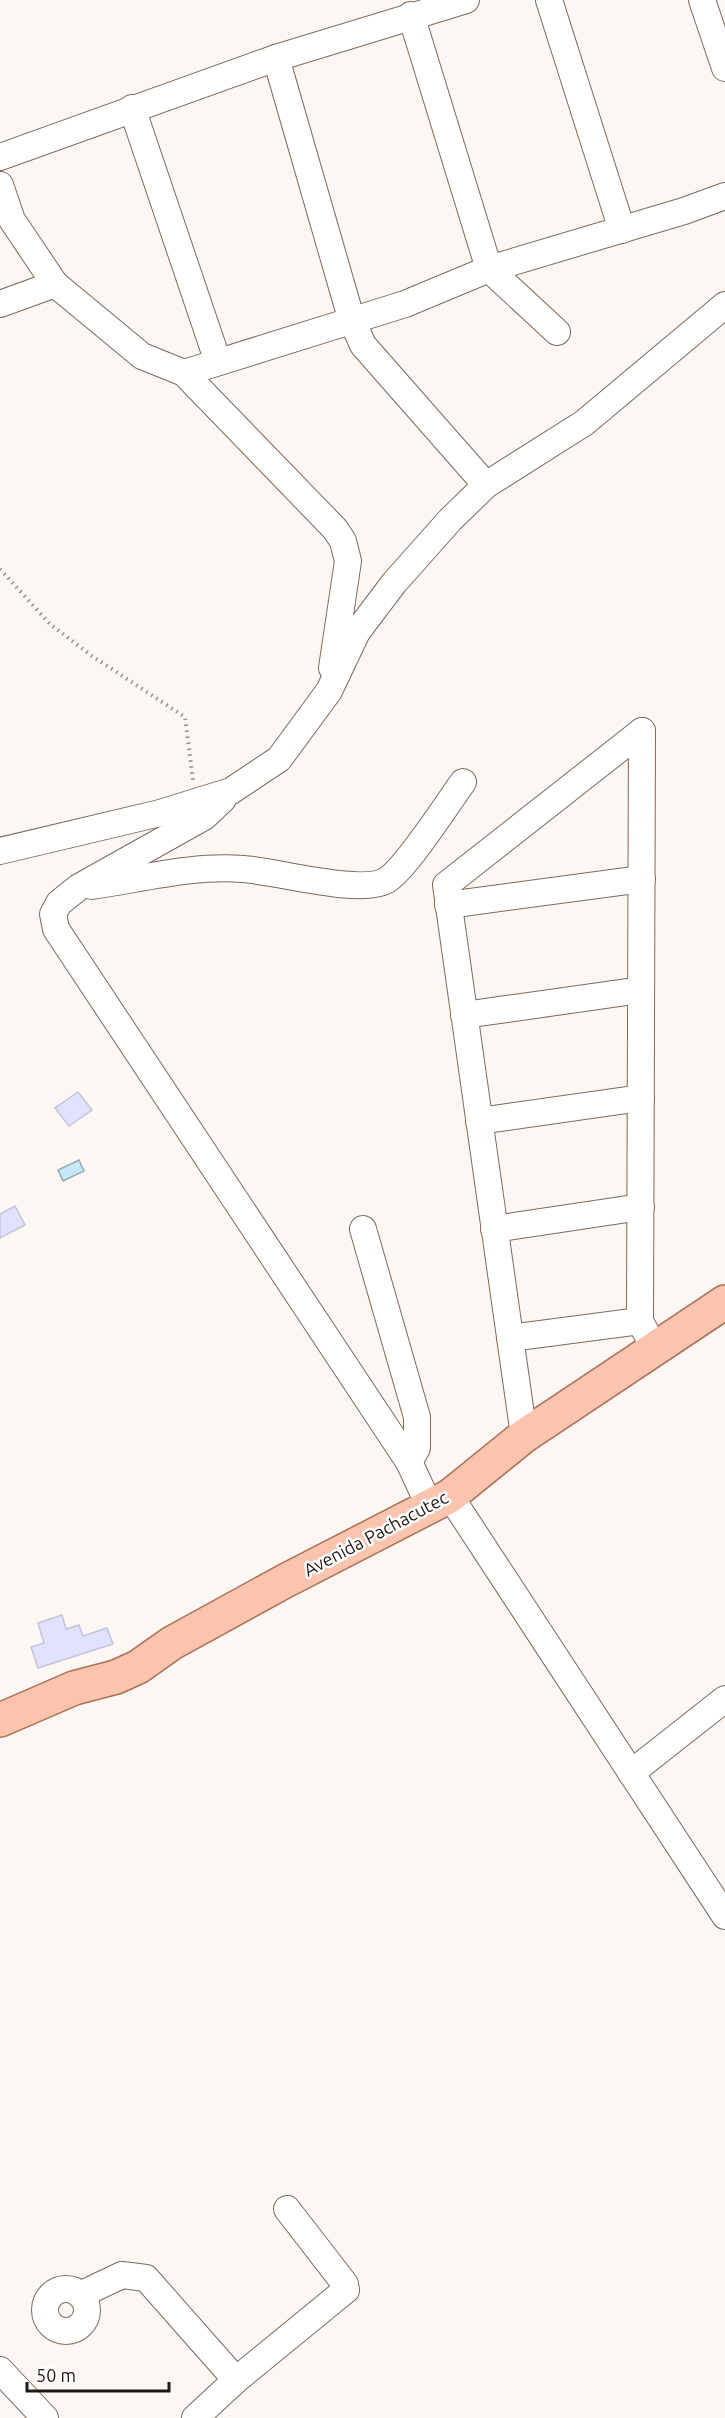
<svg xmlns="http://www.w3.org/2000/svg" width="725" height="2418" font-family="Ubuntu,sans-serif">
<rect width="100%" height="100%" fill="#fdf7f4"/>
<polygon fill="#c5e7f8" stroke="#94a9b3" stroke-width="1.5" points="79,1160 84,1171 63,1181 58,1170"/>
<g fill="#e0e2fe" stroke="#c2c4de" stroke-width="1.5">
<polygon points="78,1092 92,1110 69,1126 55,1108"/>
<polygon points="15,1206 25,1225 0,1238 0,1214"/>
<polygon points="62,1615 66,1629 79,1625 83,1636 107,1628 113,1644 38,1668 31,1647 44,1643 38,1623"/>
</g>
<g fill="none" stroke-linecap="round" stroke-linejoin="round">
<defs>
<g id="minor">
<polyline points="549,0 622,230"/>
<polyline points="702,0 725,68"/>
<polyline points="411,15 489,269 557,332"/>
<polyline points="276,58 351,318 363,345 486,485"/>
<polyline points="132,108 218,362"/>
<polyline points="0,157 276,58 466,0"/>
<polyline points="0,185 12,220 55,284 142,356 184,373 335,529 343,541 348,561 332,668"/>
<polyline points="0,304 55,284"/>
<polyline points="184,373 405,304 489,269 684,211 725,196"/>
<polyline points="642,731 640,1321 654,1348"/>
<polyline points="223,799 204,817 79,887 59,903 53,914 56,929 409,1462 429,1505"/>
<polyline points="0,851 160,813 231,791 279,759 329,691 357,632 394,583 450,520 486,485 584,423 725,305"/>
<path d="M92,886C141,879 193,865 243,869C276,871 362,896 387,880C407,867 447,804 463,782"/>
<polyline points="448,905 642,879"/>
<polyline points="464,1015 641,990"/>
<polyline points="479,1121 641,1098"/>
<polyline points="363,1229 417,1417 417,1448 409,1462"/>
<polyline points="494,1229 641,1207"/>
<polyline points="510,1338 640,1321"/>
<polyline points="524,1436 446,885 642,731"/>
<polyline points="450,1496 725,1916"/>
<polyline points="631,1773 725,1699"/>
<circle cx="66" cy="2310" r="21"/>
<polyline points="80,2295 122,2275 146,2278 236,2380"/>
<polyline points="0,2370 45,2418"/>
<polyline points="195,2418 236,2380 346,2290 345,2284 287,2209"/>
</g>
<polyline id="major" points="0,1720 74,1688 116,1677 138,1667 172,1643 285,1581 450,1496 524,1436 725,1302"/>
</defs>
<use href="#minor" stroke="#7f6959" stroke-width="28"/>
<use href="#major" stroke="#ac6e54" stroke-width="36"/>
<polyline stroke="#958e89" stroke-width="4" stroke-dasharray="1.5 4.5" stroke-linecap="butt" points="0,569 50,624 92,656 185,717 193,780 191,781"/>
<use href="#minor" stroke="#fff" stroke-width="26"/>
<use href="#major" stroke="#fac4ae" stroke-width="33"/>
</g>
<g text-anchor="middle" stroke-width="5" stroke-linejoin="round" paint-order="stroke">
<g font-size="18" fill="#211812" stroke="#fff">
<text transform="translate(376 1534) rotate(-28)" y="6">Avenida Pachacutec</text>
</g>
</g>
<path d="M27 2382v9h142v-9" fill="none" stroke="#211812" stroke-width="3"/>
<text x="36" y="2382" font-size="18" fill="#211812" stroke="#ffffff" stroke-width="4.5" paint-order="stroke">50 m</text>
</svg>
